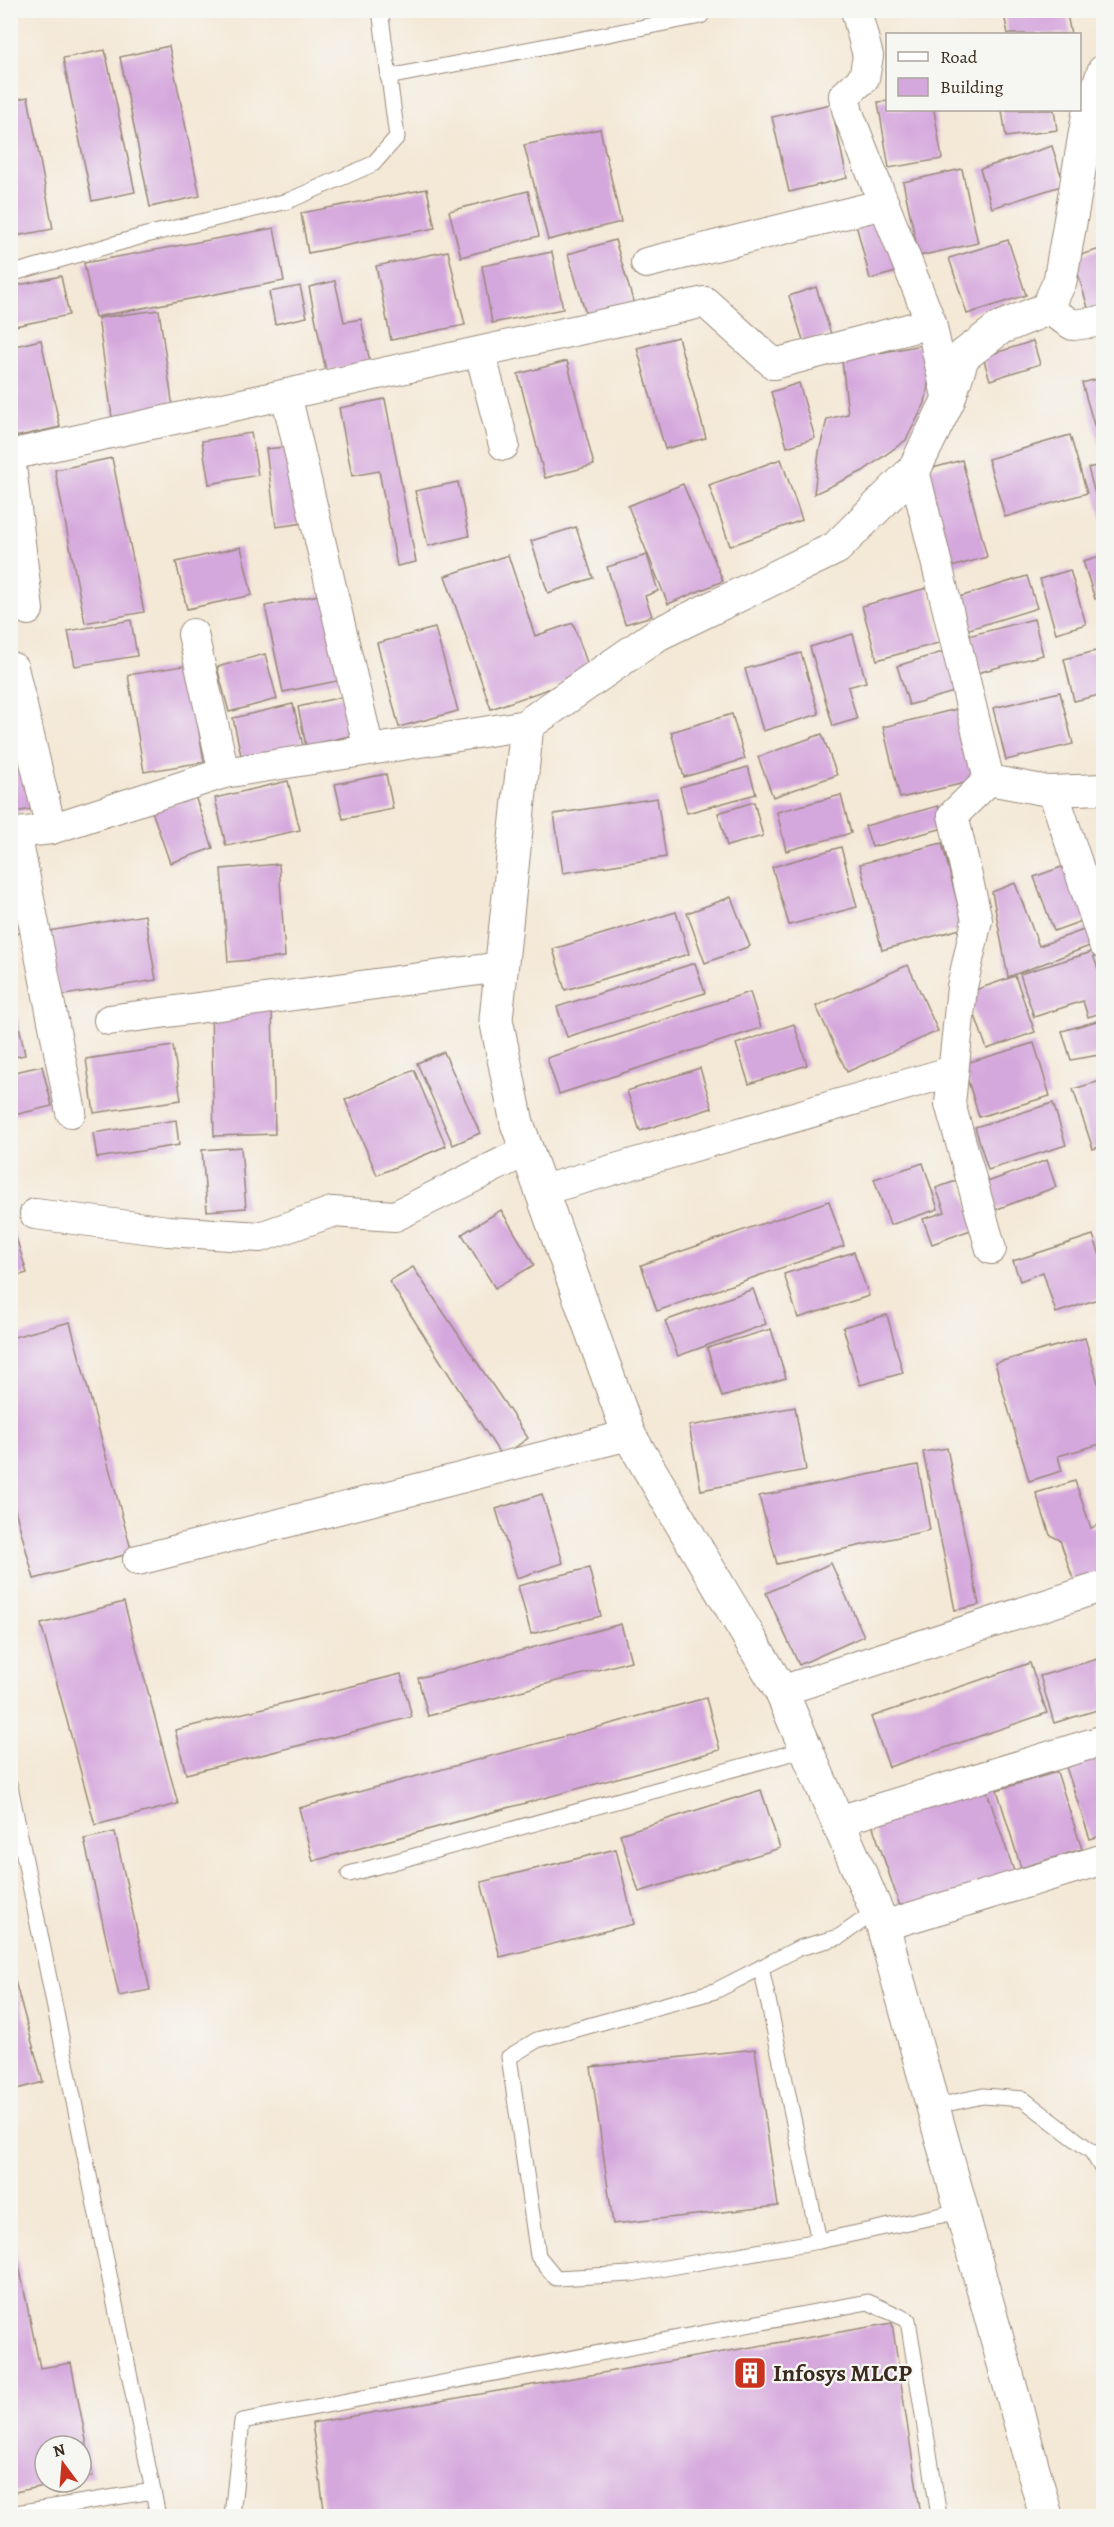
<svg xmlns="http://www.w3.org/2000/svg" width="1114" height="2527" font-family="Alegreya,serif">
<rect width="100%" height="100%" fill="#f6f6f2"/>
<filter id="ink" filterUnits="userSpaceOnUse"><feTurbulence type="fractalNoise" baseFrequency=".0167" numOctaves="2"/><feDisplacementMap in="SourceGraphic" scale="12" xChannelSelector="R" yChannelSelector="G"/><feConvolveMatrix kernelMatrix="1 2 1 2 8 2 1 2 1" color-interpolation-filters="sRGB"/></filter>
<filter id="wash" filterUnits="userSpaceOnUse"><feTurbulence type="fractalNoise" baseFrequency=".008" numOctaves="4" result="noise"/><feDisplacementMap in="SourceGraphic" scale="24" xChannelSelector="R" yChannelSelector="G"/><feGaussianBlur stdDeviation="1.35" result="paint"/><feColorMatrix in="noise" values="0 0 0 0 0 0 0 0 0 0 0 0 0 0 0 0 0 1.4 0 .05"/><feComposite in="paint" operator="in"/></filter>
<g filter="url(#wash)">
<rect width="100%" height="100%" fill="#f4e8d6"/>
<g id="blocks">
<g fill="#d5a8dd">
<polygon points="1003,10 1066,10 1071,34 1008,34"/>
<polygon points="169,46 200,196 150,207 120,57"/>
<polygon points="105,50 135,192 92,201 63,58"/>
<polygon points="28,97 53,229 10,237 10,101"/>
<polygon points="888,101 888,110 934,110 942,159 889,168 878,102"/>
<polygon points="831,104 847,178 789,192 772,117"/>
<polygon points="1002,110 1054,110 1057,130 1006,137"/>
<polygon points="600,129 621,222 548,240 524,145"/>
<polygon points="1052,146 1064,185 992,208 980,169"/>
<polygon points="962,169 978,243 919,256 903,182"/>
<polygon points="427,189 435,228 308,253 301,213"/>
<polygon points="528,191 539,236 461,257 449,211"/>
<polygon points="886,217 900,271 870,279 856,224"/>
<polygon points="274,228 284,281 95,317 84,263"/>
<polygon points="615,240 634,304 587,318 568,254"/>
<polygon points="1008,240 1026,295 967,314 949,258"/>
<polygon points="1104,248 1104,307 1089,311 1073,257"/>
<polygon points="448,251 465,325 391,340 376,266"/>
<polygon points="552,252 563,309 492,323 482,266"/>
<polygon points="61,276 69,315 10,327 10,287"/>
<polygon points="335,281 344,322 361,319 370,362 326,371 309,287"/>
<polygon points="300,286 307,317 275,324 269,292"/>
<polygon points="816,287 831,334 804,343 789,296"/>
<polygon points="159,310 173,408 112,417 98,318"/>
<polygon points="678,337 706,438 665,449 637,348"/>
<polygon points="41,340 60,427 10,438 10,347"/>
<polygon points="1033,341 1040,364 990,380 983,357"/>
<polygon points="927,344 930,374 925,403 906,440 863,471 814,494 819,452 827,419 848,414 842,360"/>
<polygon points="567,361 594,465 545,478 518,374"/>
<polygon points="1104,377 1104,445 1100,446 1082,383"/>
<polygon points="799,383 815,438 787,447 771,392"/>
<polygon points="385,399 416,562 397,566 379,471 352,476 339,408"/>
<polygon points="251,433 258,475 209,484 202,441"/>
<polygon points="1070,435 1087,493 1005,517 988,459"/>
<polygon points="294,446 304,523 276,527 266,449"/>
<polygon points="112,458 144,612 85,623 55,470"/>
<polygon points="781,459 802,520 730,546 709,485"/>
<polygon points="962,460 987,557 948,568 922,471"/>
<polygon points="1104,464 1104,524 1103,524 1088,468"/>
<polygon points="458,482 469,536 428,546 415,491"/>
<polygon points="683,484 723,581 668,604 628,506"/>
<polygon points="576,527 593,578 548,593 531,541"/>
<polygon points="241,547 252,595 187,609 176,562"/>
<polygon points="508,555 535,636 573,623 591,674 491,709 445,576"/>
<polygon points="647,555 658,591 645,596 652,616 625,624 607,567"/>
<polygon points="1104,555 1104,596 1095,599 1083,561"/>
<polygon points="1070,570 1086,624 1056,633 1040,579"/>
<polygon points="1027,576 1037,608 963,631 953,599"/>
<polygon points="927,588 942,642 877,660 862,606"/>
<polygon points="324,594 342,680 283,692 265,606"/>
<polygon points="1034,619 1043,655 977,673 968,636"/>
<polygon points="131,620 137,656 75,666 68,631"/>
<polygon points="435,628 458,711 399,727 377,643"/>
<polygon points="853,634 866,682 848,687 857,719 833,726 810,647"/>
<polygon points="952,649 964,689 909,705 897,666"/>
<polygon points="1104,649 1104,694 1074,701 1064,659"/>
<polygon points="801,653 819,714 763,731 745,669"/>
<polygon points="265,654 277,699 229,712 217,667"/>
<polygon points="188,665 204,762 144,772 128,675"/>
<polygon points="1060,692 1073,744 1006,760 993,708"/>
<polygon points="350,695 358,734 306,746 298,707"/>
<polygon points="10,702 32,809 10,813"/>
<polygon points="293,704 303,746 242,760 233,718"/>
<polygon points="957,709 974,781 900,798 883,727"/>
<polygon points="732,714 745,759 684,777 671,732"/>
<polygon points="822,734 837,775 773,797 758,757"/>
<polygon points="748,767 756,794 687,813 680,787"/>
<polygon points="386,774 393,809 343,819 335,784"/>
<polygon points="288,781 300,830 226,846 215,798"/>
<polygon points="841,795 851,833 786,851 777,812"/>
<polygon points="195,796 213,848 170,863 152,811"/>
<polygon points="657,798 666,857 563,873 554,814"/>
<polygon points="754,802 763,836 727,846 718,813"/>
<polygon points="938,806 944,828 872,847 865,826"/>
<polygon points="10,838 33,930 10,935"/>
<polygon points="942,843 964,928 882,950 860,864"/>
<polygon points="841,847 857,907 789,925 772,867"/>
<polygon points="279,864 285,957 228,962 221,869"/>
<polygon points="1067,865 1087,919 1054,931 1034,877"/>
<polygon points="1015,883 1039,946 1089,928 1095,944 1008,977 992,892"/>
<polygon points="731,897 750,946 705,963 687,913"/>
<polygon points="676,912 689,954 565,990 553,949"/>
<polygon points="145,915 156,980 59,996 48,931"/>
<polygon points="1092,952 1104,986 1104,1012 1088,1017 1083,1001 1034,1017 1020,974"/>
<polygon points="695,963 705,993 567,1037 557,1007"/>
<polygon points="908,965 938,1031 847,1072 816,1006"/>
<polygon points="1015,976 1035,1032 987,1049 967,993"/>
<polygon points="750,992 761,1028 559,1094 547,1058"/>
<polygon points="10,996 13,996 25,1055 10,1058"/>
<polygon points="272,1009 275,1134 214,1136 211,1011"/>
<polygon points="1104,1019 1104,1054 1071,1060 1062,1031"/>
<polygon points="794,1024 807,1065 749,1084 736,1044"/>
<polygon points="1034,1043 1050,1096 979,1117 963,1064"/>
<polygon points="173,1046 181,1100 94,1113 86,1059"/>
<polygon points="444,1052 480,1133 453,1145 417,1063"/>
<polygon points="42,1066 52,1106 10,1116 10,1073"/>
<polygon points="700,1068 712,1108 640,1131 627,1091"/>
<polygon points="414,1070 446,1146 377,1175 345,1100"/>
<polygon points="1104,1080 1104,1145 1093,1149 1073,1089"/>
<polygon points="1053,1103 1066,1145 988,1170 975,1127"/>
<polygon points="176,1120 179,1145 97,1158 93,1133"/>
<polygon points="241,1147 246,1208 207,1211 202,1150"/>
<polygon points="1047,1160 1056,1187 992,1211 982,1184"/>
<polygon points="923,1163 938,1209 890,1225 874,1179"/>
<polygon points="959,1180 976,1228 932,1244 923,1219 945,1212 936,1188"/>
<polygon points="829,1201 844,1246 657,1311 641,1265"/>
<polygon points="501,1210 534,1265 495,1288 462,1234"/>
<polygon points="10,1218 27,1273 10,1278"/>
<polygon points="1093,1235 1104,1267 1104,1297 1056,1313 1043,1272 1020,1281 1013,1261"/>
<polygon points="854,1252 869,1296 798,1318 784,1274"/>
<polygon points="413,1267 528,1438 502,1457 389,1281"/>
<polygon points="753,1289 766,1324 678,1356 665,1321"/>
<polygon points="887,1315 903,1373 860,1385 843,1327"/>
<polygon points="70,1322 132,1553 34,1579 10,1491 10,1338"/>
<polygon points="771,1329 786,1378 722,1397 707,1348"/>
<polygon points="1085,1338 1104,1403 1104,1443 1058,1456 1062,1471 1029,1481 995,1363"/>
<polygon points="795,1407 806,1470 701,1490 689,1426"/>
<polygon points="947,1448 979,1605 955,1610 923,1452"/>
<polygon points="918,1465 930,1530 777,1564 759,1496"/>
<polygon points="1075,1481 1091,1528 1098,1525 1104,1542 1104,1579 1076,1588 1060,1540 1050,1535 1036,1493"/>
<polygon points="542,1494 563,1563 517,1578 496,1509"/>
<polygon points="831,1563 864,1636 799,1665 766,1593"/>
<polygon points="589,1568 601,1616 531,1634 518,1586"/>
<polygon points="124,1602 178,1804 95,1825 41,1624"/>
<polygon points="621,1624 631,1661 428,1716 418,1678"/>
<polygon points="1104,1657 1104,1708 1054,1723 1040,1676"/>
<polygon points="1030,1663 1047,1713 889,1767 871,1717"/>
<polygon points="401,1674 412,1717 186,1774 175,1730"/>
<polygon points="706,1698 720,1750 313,1861 299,1808"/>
<polygon points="1104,1748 1104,1835 1090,1839 1064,1761"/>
<polygon points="1057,1772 1082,1849 1021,1868 997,1790"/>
<polygon points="983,1780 1016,1877 903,1915 870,1818"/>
<polygon points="761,1790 780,1848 639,1892 620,1834"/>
<polygon points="115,1832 150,1990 119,1996 84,1839"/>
<polygon points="616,1849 634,1924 500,1957 481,1882"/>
<polygon points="13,1974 43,2082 10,2091 10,1975"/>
<polygon points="755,2049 778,2206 613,2224 591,2067"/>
<polygon points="10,2222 40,2368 71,2363 93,2476 81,2479 81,2446 45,2446 45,2482 59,2483 10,2493"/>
<polygon points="892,2323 921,2516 325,2516 312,2423"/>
</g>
</g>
</g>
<g filter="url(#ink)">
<use href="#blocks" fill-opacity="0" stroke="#98897a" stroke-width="1.5"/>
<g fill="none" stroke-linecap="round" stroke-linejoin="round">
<defs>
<g id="service">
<polyline points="388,77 701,16"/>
<polyline points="10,274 146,235 288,201 373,164 397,137 380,10"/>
<polyline points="10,1786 158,2516"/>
<polyline points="349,1874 806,1749"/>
<polyline points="761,1967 819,2241 631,2274 556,2278 538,2256 509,2057 537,2040 715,1991 799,1948 839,1937 876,1911"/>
<polyline points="932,2107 983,2096 1023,2099 1092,2152 1104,2172"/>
<polyline points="819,2241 961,2211"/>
<polyline points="10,2514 153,2491"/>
<polyline points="232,2516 242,2421 868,2302 908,2320 939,2516"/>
</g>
<g id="minor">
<polyline points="856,10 868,56 864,78 844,96 848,113 931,323 948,401"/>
<polyline points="646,263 884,204"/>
<polyline points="1047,309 1073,325 1104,321"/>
<polyline points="480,352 504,445"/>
<polyline points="286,394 369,750"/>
<polyline points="10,455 705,302 774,364 931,323"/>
<polyline points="10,458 28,610"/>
<polyline points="914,470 989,780"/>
<polyline points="193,634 224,773"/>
<polyline points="13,668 51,829"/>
<polyline points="989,780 953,815 977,920 962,987 950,1104 991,1249"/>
<polyline points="989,780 1048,791 1104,789"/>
<polyline points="1053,791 1104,944"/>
<polyline points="16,833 71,1112"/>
<polyline points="10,834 51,829 224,773 527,725"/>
<polyline points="109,1020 501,967"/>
<polyline points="543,1190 953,1071"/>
<polyline points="35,1214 168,1231 260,1237 332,1212 395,1216 528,1150"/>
<polyline points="138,1560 629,1435"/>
<polyline points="781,1691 1104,1586"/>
<polyline points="838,1821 1104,1740"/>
<polyline points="883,1926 1104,1859"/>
</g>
<polyline id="tertiary" points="1046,2516 883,1926 781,1691 629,1435 517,1123 496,1019 527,725 658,634 836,548 914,470 948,401 963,356 1000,328 1047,309 1060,281 1089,112 1104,71"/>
</defs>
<use href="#service" stroke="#98897a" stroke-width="17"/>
<use href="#minor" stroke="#98897a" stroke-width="32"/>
<use href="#tertiary" stroke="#98897a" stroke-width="35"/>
<use href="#service" stroke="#fff" stroke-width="15"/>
<use href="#minor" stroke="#fff" stroke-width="30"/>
<use href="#tertiary" stroke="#fff" stroke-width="33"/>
</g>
</g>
<defs>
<symbol id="building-square" viewBox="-11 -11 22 22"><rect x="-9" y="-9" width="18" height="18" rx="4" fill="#c8321e" stroke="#f6f6f2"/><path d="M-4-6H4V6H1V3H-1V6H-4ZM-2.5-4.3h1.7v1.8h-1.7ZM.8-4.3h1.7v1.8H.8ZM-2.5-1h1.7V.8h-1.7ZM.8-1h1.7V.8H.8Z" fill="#fff"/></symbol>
</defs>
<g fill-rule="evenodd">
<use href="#building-square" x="731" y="2354" width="38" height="38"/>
</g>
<g text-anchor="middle" stroke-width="4.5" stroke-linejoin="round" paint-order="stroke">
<g font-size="24" font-weight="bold" fill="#3b2a1e" stroke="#f6f6f2" text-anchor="start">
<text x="773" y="2381">Infosys MLCP</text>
</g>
</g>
<rect width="1114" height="2527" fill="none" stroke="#f6f6f2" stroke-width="36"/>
<rect x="886" y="33" width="195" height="78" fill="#f6f6f2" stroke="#aba49d" stroke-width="1.5"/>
<rect x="898" y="52" width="30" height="9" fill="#ffffff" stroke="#aba49d" stroke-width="1.5"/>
<text x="940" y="63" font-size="18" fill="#3b2a1e">Road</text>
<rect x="898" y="78" width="30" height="18" fill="#d5a8dd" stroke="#aba49d" stroke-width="1.5"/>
<text x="940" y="93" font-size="18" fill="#3b2a1e">Building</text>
<g transform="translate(63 2464) rotate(344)"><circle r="28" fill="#f6f6f2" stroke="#aba49d" stroke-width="1.5"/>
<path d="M0-4.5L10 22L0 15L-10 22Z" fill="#c8321e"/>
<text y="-9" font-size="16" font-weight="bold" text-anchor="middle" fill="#3b2a1e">N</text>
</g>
</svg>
